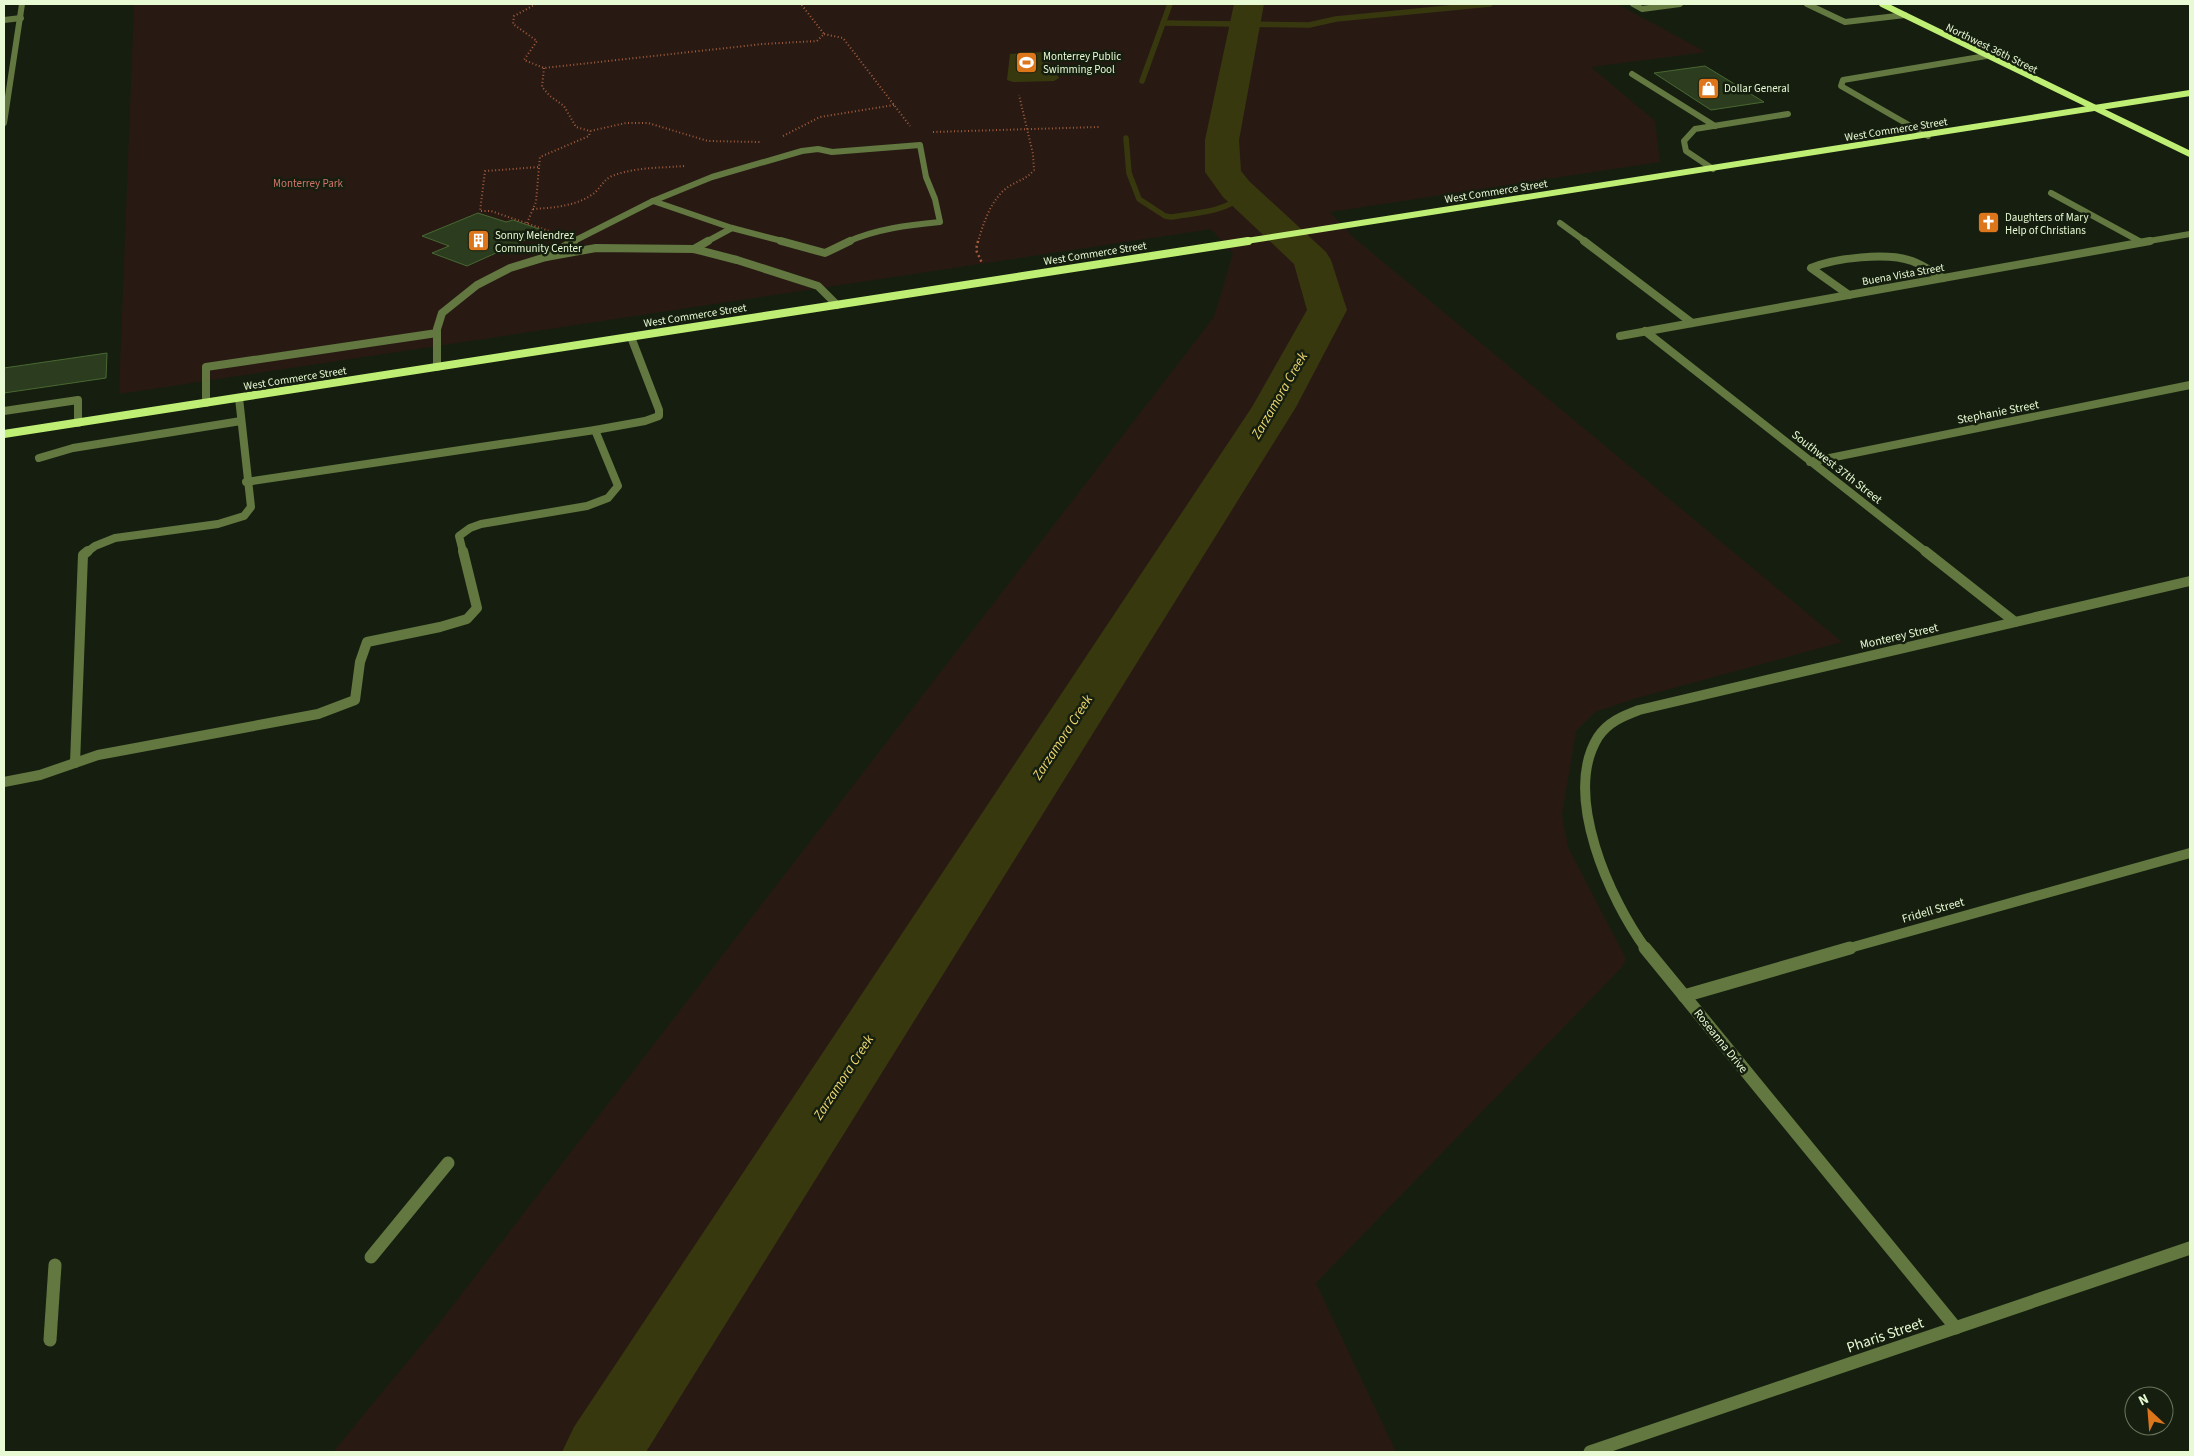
<svg xmlns="http://www.w3.org/2000/svg" width="2194" height="1456" font-family="'Source Sans 3',sans-serif">
<rect width="100%" height="100%" fill="#161f0f"/>
<polygon fill="#281a13" points="134,4 1617,4 1706,52 1591,67 1655,121 1660,162 1330,212 1353,237 1842,642 1633,699 1595,712 1576,731 1562,815 1568,847 1626,959 1622,967 1316,1283 1396,1452 333,1452 437,1326 1214,317 1233,253 1211,229 119,394"/>
<polygon fill="#38380f" points="1043,52 1059,78 1054,81 1013,82 1007,80 1010,54"/>
<g fill="none" stroke-linecap="round" stroke-linejoin="round">
<g stroke="#38380f" stroke-width="5.5">
<polyline points="1163,23 1309,25 1336,19 1490,4"/>
<polyline points="1142,81 1170,4"/>
<path d="M1126,138L1129,173L1139,199L1165,216L1171,217C1194,213 1226,212 1243,195"/>
</g>
<polygon fill="#38380f" fill-rule="evenodd" points="1234,4 1264,4 1239,140 1241,171 1249,181 1326,252 1331,260 1347,310 1296,407 646,1452 562,1452 574,1427 1252,407 1307,310 1294,264 1223,197 1205,172 1205,140"/>
</g>
<g fill="#2b3d1e" stroke="#496732">
<polygon points="1705,66 1764,102 1711,110 1654,73"/>
<polygon points="478,213 506,222 513,220 545,231 467,266 432,253 449,246 422,236"/>
<polygon points="107,353 106,378 4,393 4,368"/>
</g>
<g fill="none" stroke-linecap="round" stroke-linejoin="round">
<g stroke="#a45c3c" stroke-width="2" stroke-dasharray="1 2.5" stroke-linecap="butt">
<polyline points="536,4 514,16 513,24 537,41 524,60 544,68 763,44 817,41 824,34 801,4"/>
<polyline points="824,34 843,38 910,126"/>
<polyline points="544,68 542,87 550,96 564,106 576,127 590,131 626,123 648,123 708,141 760,142"/>
<polyline points="933,132 1099,127"/>
<polyline points="783,136 820,117 894,105"/>
<path d="M533,209C553,208 576,206 593,194C600,189 603,180 612,176C635,167 661,168 685,166"/>
<polyline points="527,223 536,202 539,167"/>
<polyline points="552,232 491,211 480,211 485,171 539,167 540,157 589,136 590,131"/>
<path d="M978,242C983,224 991,199 1008,187C1017,181 1027,179 1034,170L1033,154L1019,95"/>
</g>
<polyline stroke="#a45c3c" stroke-width="2.5" stroke-dasharray="2 3" stroke-linecap="butt" points="978,241 976,250 982,263"/>
<g stroke="#627840" stroke-width="6">
<polyline points="1633,4 1642,9 1680,4"/>
<polyline points="1807,4 1845,22 1905,15"/>
<polyline points="1632,74 1715,126"/>
<polyline points="1928,136 1841,86 1843,80 1986,56"/>
<polyline points="1713,169 1686,151 1684,141 1695,129 1788,114"/>
<polyline points="2051,193 2141,242"/>
<polyline points="653,201 732,228 786,242"/>
<path d="M653,201L712,177L802,151L818,149L832,152L920,145L926,177L935,199L940,222C908,225 876,229 847,242"/>
<polyline points="1560,223 1586,242"/>
<polyline points="572,242 653,201"/>
<polyline points="706,242 732,228"/>
</g>
<g stroke="#627840" stroke-width="8">
<polyline points="781,241 825,253 850,241"/>
<polyline points="1584,241 1692,323"/>
<polyline points="694,249 708,241"/>
<polyline points="546,257 574,241"/>
<path d="M1849,295L1811,268C1835,258 1887,252 1912,261C1923,265 1933,272 1943,278"/>
<polyline points="437,367 437,329 442,313 477,285 510,268 546,257 596,248 694,249 737,260 818,286 837,305"/>
<polyline points="206,403 206,367 437,333"/>
<polyline points="4,411 78,400 78,423"/>
<polyline points="39,458 73,448 241,421"/>
<polyline points="246,482 595,430 645,421 659,416 659,410 631,337"/>
<polyline points="87,552 95,546 115,538 218,524 244,516 251,507 239,398"/>
<polyline points="463,552 459,536 470,528 481,524 587,506 608,498 618,486 595,430"/>
</g>
<g stroke="#627840" stroke-width="10">
<polyline points="75,763 83,555 88,551"/>
<polyline points="4,782 40,775 98,755 318,714 355,700 360,662 367,642 440,627 467,619 477,608 463,551"/>
</g>
<g stroke="#627840" stroke-width="13">
<polyline points="371,1257 448,1163"/>
<polyline points="50,1340 55,1265"/>
</g>
<g stroke="#627840" stroke-width="6">
<polyline points="4,20 21,18"/>
<polyline points="4,123 22,4"/>
<polyline points="2143,242 2190,234"/>
</g>
<g stroke="#627840" stroke-width="8">
<polyline points="1645,331 1926,552"/>
<polyline points="1620,336 2150,241"/>
<polyline points="1810,462 2190,385"/>
</g>
<g stroke="#627840" stroke-width="10">
<polyline points="1925,551 2015,622"/>
<path d="M1646,949C1610,900 1562,795 1598,737C1608,722 1623,716 1639,710L2190,581"/>
<polyline points="1846,949 2190,853"/>
</g>
<g stroke="#627840" stroke-width="13">
<polyline points="1645,948 1956,1328"/>
<polyline points="1684,996 1850,948"/>
<polyline points="1590,1452 2190,1248"/>
</g>
<g stroke="#bfee75" stroke-width="6">
<polyline points="1882,4 2190,154"/>
<polyline points="1240,242 2190,93"/>
</g>
<polyline stroke="#bfee75" stroke-width="8" points="4,434 1248,241"/>
</g>
<defs>
<symbol id="stadium-square" viewBox="-11 -11 22 22"><rect x="-9" y="-9" width="18" height="18" rx="4" fill="#dd751b" stroke="#161f0f"/><path d="M0-5a6.5 5 0 1 0 0 10a6.5 5 0 1 0 0-10ZM-3.5-1.8h7v3.6h-7Z" fill="#fff"/></symbol>
<symbol id="shop-square" viewBox="-11 -11 22 22"><rect x="-9" y="-9" width="18" height="18" rx="4" fill="#dd751b" stroke="#161f0f"/><path d="M-5-2.5h2.3a2.7 3.5 0 0 1 5.4 0H5L5.5 6h-11ZM-1.5-2.5h3a1.5 2.3 0 0 0-3 0Z" fill="#fff"/></symbol>
<symbol id="church-square" viewBox="-11 -11 22 22"><rect x="-9" y="-9" width="18" height="18" rx="4" fill="#dd751b" stroke="#161f0f"/><path d="M-1.2-6h2.4v3.5h3.3v2.4h-3.3V6h-2.4V-.1h-3.3v-2.4h3.3Z" fill="#fff"/></symbol>
<symbol id="building-square" viewBox="-11 -11 22 22"><rect x="-9" y="-9" width="18" height="18" rx="4" fill="#dd751b" stroke="#161f0f"/><path d="M-4-6H4V6H1V3H-1V6H-4ZM-2.5-4.3h1.7v1.8h-1.7ZM.8-4.3h1.7v1.8H.8ZM-2.5-1h1.7V.8h-1.7ZM.8-1h1.7V.8H.8Z" fill="#fff"/></symbol>
</defs>
<g fill-rule="evenodd">
<use href="#stadium-square" x="1014" y="50" width="25" height="25"/>
<use href="#shop-square" x="1696" y="76" width="25" height="25"/>
<use href="#church-square" x="1976" y="210" width="25" height="25"/>
<use href="#building-square" x="466" y="228" width="25" height="25"/>
</g>
<g text-anchor="middle" stroke-width="5" stroke-linejoin="round" paint-order="stroke">
<g font-size="11" fill="#e7fad3" stroke="#161f0f">
<text transform="translate(1992 48) rotate(26)" y="4">Northwest 36th Street</text>
<text transform="translate(1896 129) rotate(-9)" y="4">West Commerce Street</text>
<text transform="translate(1496 191) rotate(-9)" y="4">West Commerce Street</text>
<text transform="translate(1095 253) rotate(-9)" y="4">West Commerce Street</text>
<text transform="translate(1903 274) rotate(-10)" y="4">Buena Vista Street</text>
<text transform="translate(695 315) rotate(-9)" y="4">West Commerce Street</text>
<text transform="translate(295 378) rotate(-9)" y="4">West Commerce Street</text>
</g>
<g font-size="11" fill="#e7fad3" stroke="#161f0f" text-anchor="start">
<text x="1043" y="60">Monterrey Public<tspan x="1043" dy="13">Swimming Pool</tspan></text>
<text x="1724" y="92">Dollar General</text>
<text x="2005" y="221">Daughters of Mary<tspan x="2005" dy="13">Help of Christians</tspan></text>
<text x="495" y="239">Sonny Melendrez<tspan x="495" dy="13">Community Center</tspan></text>
</g>
<g font-size="11" fill="#d07468" stroke="#161f0f">
<text x="308" y="187">Monterrey Park</text>
</g>
<g font-size="12" fill="#e7fad3" stroke="#161f0f">
<text transform="translate(1998 412) rotate(-11)" y="4">Stephanie Street</text>
<text transform="translate(1837 467) rotate(38)" y="4">Southwest 37th Street</text>
<text transform="translate(1899 636) rotate(-13)" y="4">Monterey Street</text>
<text transform="translate(1933 910) rotate(-16)" y="4">Fridell Street</text>
<text transform="translate(1721 1041) rotate(51)" y="4">Roseanna Drive</text>
</g>
<g font-size="14" font-style="italic" fill="#edd76d" stroke="#161f0f">
<text transform="translate(1279 395) rotate(-60)" y="5">Zarzamora Creek</text>
<text transform="translate(1062 737) rotate(-57)" y="5">Zarzamora Creek</text>
<text transform="translate(843 1077) rotate(-57)" y="5">Zarzamora Creek</text>
</g>
<g font-size="15" fill="#e7fad3" stroke="#161f0f">
<text transform="translate(1885 1335) rotate(-19)" y="5">Pharis Street</text>
</g>
</g>
<rect width="2194" height="1456" fill="none" stroke="#e7fad3" stroke-width="10"/>
<g transform="translate(2149 1411) rotate(334)"><circle r="24" fill="#161f0f" stroke="#6a775d"/>
<path d="M0-4L9 19L0 12L-9 19Z" fill="#dd751b"/>
<text y="-8" font-size="14" font-weight="bold" text-anchor="middle" fill="#e7fad3">N</text>
</g>
</svg>
